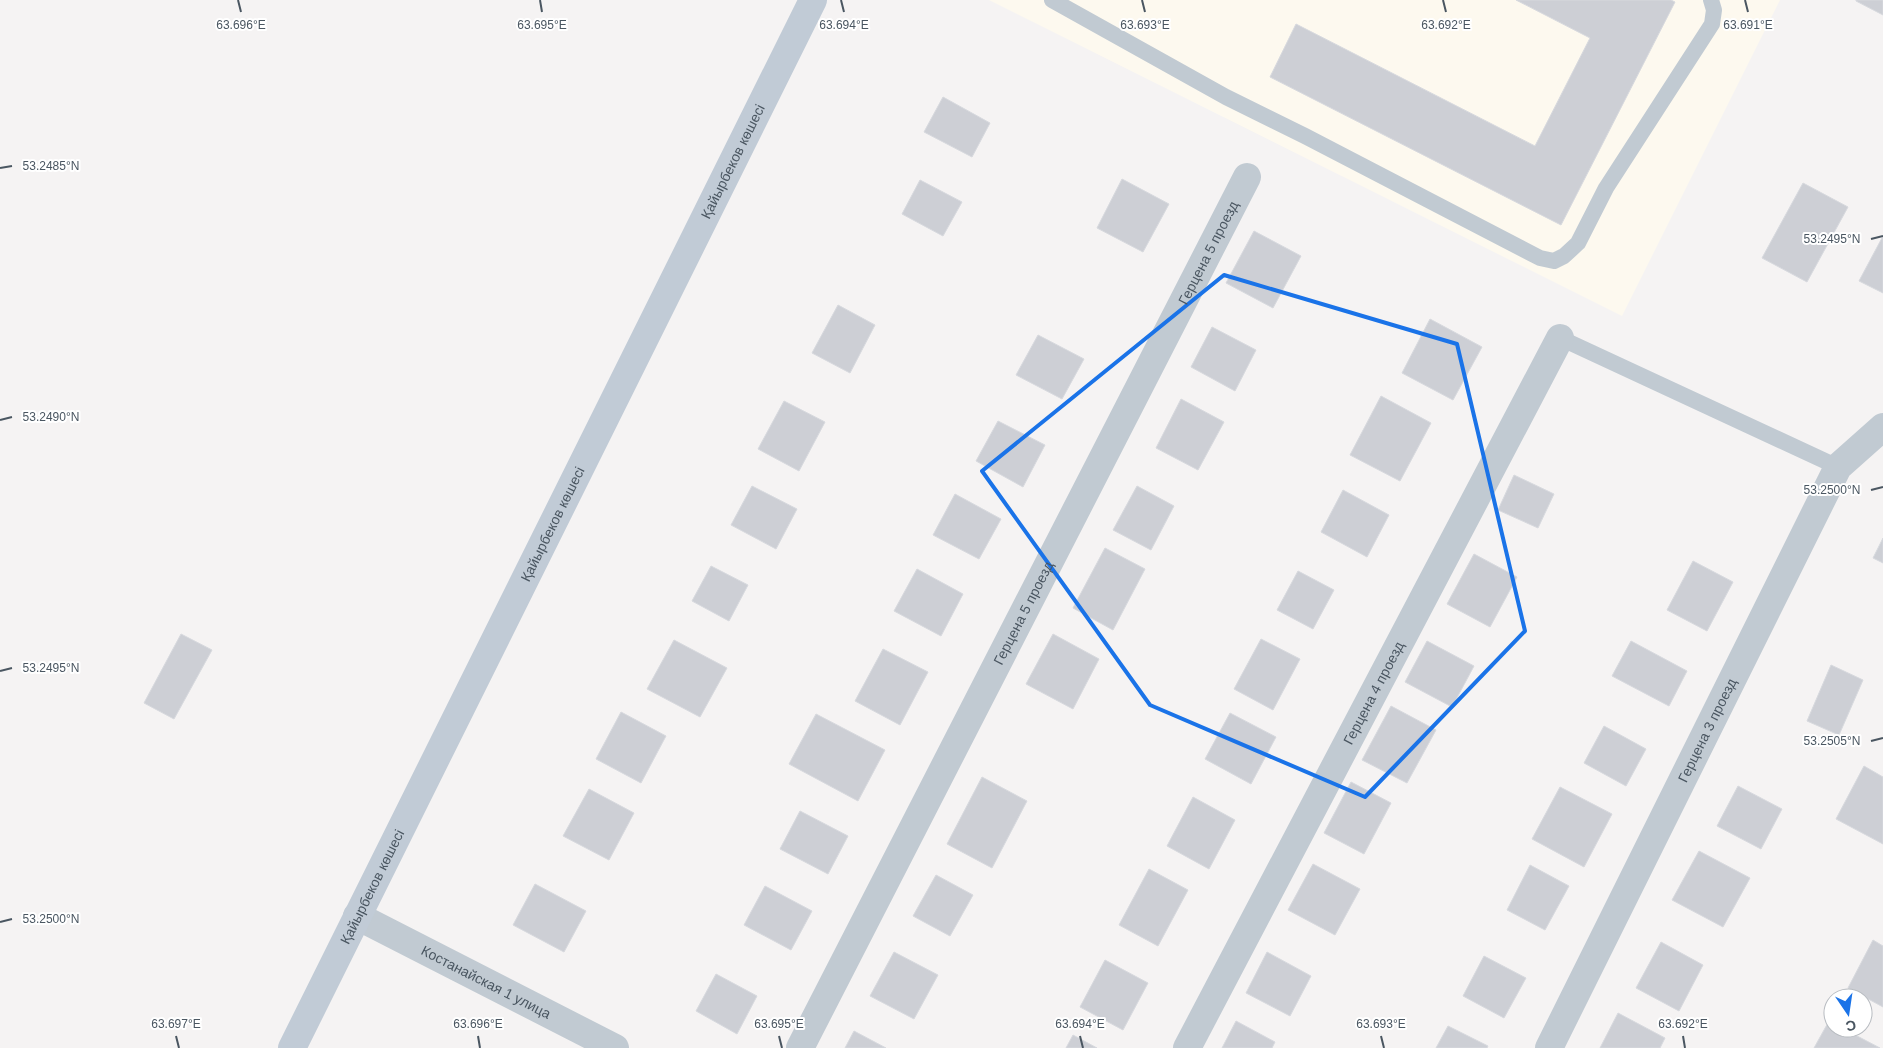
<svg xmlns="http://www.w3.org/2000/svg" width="1883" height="1048" font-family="Arial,sans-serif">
<rect width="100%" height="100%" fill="#f5f3f3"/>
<polygon fill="#fdf9ef" points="989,0 1780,0 1622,316"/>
<g fill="#cdcfd5" stroke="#d7d9de">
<polygon points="1516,0 1671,0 1675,2 1561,225 1270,77 1296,24 1535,146 1590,38"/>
<polygon points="1883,0 1883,15 1856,1 1856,0"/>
<polygon points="943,97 990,123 972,157 924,132"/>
<polygon points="1122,179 1169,204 1143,252 1097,228"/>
<polygon points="920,180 962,202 943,236 902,214"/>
<polygon points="1803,183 1848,207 1807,282 1762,258"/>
<polygon points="1254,231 1301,256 1273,308 1226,283"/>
<polygon points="1883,236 1883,293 1859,281"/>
<polygon points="838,305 875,325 850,373 812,353"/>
<polygon points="1430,319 1482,347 1453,400 1402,373"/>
<polygon points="1212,327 1256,350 1235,391 1191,367"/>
<polygon points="1038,335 1084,359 1062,399 1016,375"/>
<polygon points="1381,396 1431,423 1400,481 1350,455"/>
<polygon points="1181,399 1224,422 1198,470 1156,448"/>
<polygon points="784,401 825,422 799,471 758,449"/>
<polygon points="998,421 1045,445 1023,487 976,461"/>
<polygon points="1514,475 1554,494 1538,528 1498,510"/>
<polygon points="752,486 797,509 776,549 731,525"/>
<polygon points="1137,486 1174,506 1151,550 1113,530"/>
<polygon points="1343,490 1389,515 1367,557 1321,532"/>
<polygon points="955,494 1001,519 979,559 933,535"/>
<polygon points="1883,538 1883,563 1873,558"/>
<polygon points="1105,548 1145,569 1113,630 1073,608"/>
<polygon points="1474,554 1517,577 1490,627 1447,604"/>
<polygon points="1693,561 1733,582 1707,631 1667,610"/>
<polygon points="711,566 748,585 729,621 692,601"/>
<polygon points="917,569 963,594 941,636 894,611"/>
<polygon points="1298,571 1334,590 1313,629 1277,610"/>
<polygon points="181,634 212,650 174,719 144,703"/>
<polygon points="1053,634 1099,659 1073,709 1026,684"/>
<polygon points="1261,639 1300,659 1273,710 1234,689"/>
<polygon points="674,640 727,668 700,717 647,689"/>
<polygon points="1427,641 1474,666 1452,707 1405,682"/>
<polygon points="1631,641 1687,671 1669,706 1612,676"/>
<polygon points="883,649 928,672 900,725 855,701"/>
<polygon points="1831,665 1863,680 1839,735 1807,721"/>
<polygon points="1391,706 1436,730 1407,783 1362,760"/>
<polygon points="621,712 666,736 641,783 596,759"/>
<polygon points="1230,713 1276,737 1251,784 1205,759"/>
<polygon points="816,714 885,750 858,801 789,764"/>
<polygon points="1604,726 1646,749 1626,786 1584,763"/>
<polygon points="1864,766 1883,777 1883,844 1836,819"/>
<polygon points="982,777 1027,801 992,868 947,844"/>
<polygon points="1351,782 1391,803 1364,854 1324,833"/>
<polygon points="1738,786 1782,809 1761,849 1717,826"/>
<polygon points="1560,787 1612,814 1584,867 1532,839"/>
<polygon points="589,789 634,813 609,860 563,836"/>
<polygon points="1193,797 1235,820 1209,869 1167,846"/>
<polygon points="800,811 848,836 828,874 780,849"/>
<polygon points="1699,851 1750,878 1723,927 1672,900"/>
<polygon points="1313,864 1360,889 1335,935 1288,910"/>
<polygon points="1530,865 1569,886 1545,930 1507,910"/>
<polygon points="1149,869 1188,890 1158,946 1119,925"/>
<polygon points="936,875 973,895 950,936 913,916"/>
<polygon points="535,884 586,911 564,952 513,925"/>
<polygon points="765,886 812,911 791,950 744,925"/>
<polygon points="1873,940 1883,946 1883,1007 1848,988"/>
<polygon points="1661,942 1703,965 1679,1011 1636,988"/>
<polygon points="894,952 938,975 914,1019 870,996"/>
<polygon points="1267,952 1311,976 1290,1016 1246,993"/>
<polygon points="1484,956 1526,978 1504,1018 1463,996"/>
<polygon points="1105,960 1148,983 1123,1030 1080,1007"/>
<polygon points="716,974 757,996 737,1034 696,1011"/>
<polygon points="1618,1013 1665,1038 1660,1048 1600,1048"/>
<polygon points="1236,1021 1275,1042 1272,1048 1222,1048"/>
<polygon points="1829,1021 1833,1023 1833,1028 1842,1028 1880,1048 1814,1048"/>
<polygon points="1448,1026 1488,1046 1487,1048 1436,1048"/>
<polygon points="854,1031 886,1048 845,1048"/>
<polygon points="1073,1035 1097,1048 1066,1048"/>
</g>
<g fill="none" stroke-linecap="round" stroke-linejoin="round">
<g stroke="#c1cad2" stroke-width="16">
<polyline points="1052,0 1226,97 1305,136 1540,258 1554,261 1564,256 1578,243 1606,188 1712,24 1714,10 1711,0"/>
<polyline points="1560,338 1838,467"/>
</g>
<g stroke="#c1cad2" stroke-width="28">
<path id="s1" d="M357,916L615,1048"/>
<path id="s2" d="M800,1048L1247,177"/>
<path id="s3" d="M1187,1048L1560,338"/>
<path id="s4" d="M1549,1048L1838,467L1883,427"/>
</g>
<path stroke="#c1cbd6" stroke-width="28" id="s5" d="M292,1048L813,0"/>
</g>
<path fill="none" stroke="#1a73e8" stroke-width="4" stroke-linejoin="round" d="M1224,275L1457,344L1525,631L1365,797L1150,705L982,471Z"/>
<path fill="none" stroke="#4a5661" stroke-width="2" d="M238,0L241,12M540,0L542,12M841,0L844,12M1142,0L1145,12M1443,0L1446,12M1745,0L1748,12M0,168L12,166M1871,239L1883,236M0,420L12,417M1871,490L1883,487M0,671L12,668M1871,741L1883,738M0,922L12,919M176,1036L179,1048M478,1036L480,1048M779,1036L782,1048M1080,1036L1083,1048M1381,1036L1384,1048M1683,1036L1685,1048"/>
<g text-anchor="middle" stroke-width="4" stroke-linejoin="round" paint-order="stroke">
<g font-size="14" fill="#4a5661" stroke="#fff">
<text dy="5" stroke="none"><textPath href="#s5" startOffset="990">Қайырбеков көшесі</textPath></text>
<text dy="5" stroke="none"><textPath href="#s2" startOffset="894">Герцена 5 проезд</textPath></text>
<text dy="5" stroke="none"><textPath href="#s5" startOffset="585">Қайырбеков көшесі</textPath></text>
<text dy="5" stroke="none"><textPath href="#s2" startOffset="489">Герцена 5 проезд</textPath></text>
<text dy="5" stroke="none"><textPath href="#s3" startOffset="401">Герцена 4 проезд</textPath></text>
<text dy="5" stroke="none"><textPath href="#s4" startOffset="355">Герцена 3 проезд</textPath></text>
<text dy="5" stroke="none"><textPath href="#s5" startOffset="180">Қайырбеков көшесі</textPath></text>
<text dy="5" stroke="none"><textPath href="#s1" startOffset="145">Костанайская 1 улица</textPath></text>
</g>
</g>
<g font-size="12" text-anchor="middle" fill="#4a5661" stroke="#fff" stroke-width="4" stroke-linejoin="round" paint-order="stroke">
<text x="241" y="29">63.696°E</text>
<text x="542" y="29">63.695°E</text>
<text x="844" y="29">63.694°E</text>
<text x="1145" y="29">63.693°E</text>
<text x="1446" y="29">63.692°E</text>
<text x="1748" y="29">63.691°E</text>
<text x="51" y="170">53.2485°N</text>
<text x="1832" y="243">53.2495°N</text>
<text x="51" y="421">53.2490°N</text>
<text x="1832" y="494">53.2500°N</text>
<text x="51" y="672">53.2495°N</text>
<text x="1832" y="745">53.2505°N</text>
<text x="51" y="923">53.2500°N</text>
<text x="176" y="1028">63.697°E</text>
<text x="478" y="1028">63.696°E</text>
<text x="779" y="1028">63.695°E</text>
<text x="1080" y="1028">63.694°E</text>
<text x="1381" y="1028">63.693°E</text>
<text x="1683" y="1028">63.692°E</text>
</g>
<g transform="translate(1848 1013) rotate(167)"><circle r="24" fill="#ffffff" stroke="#b7bbc0"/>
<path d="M0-4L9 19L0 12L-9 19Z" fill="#1a73e8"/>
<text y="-8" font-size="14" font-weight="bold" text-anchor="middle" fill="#4a5661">С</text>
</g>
</svg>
